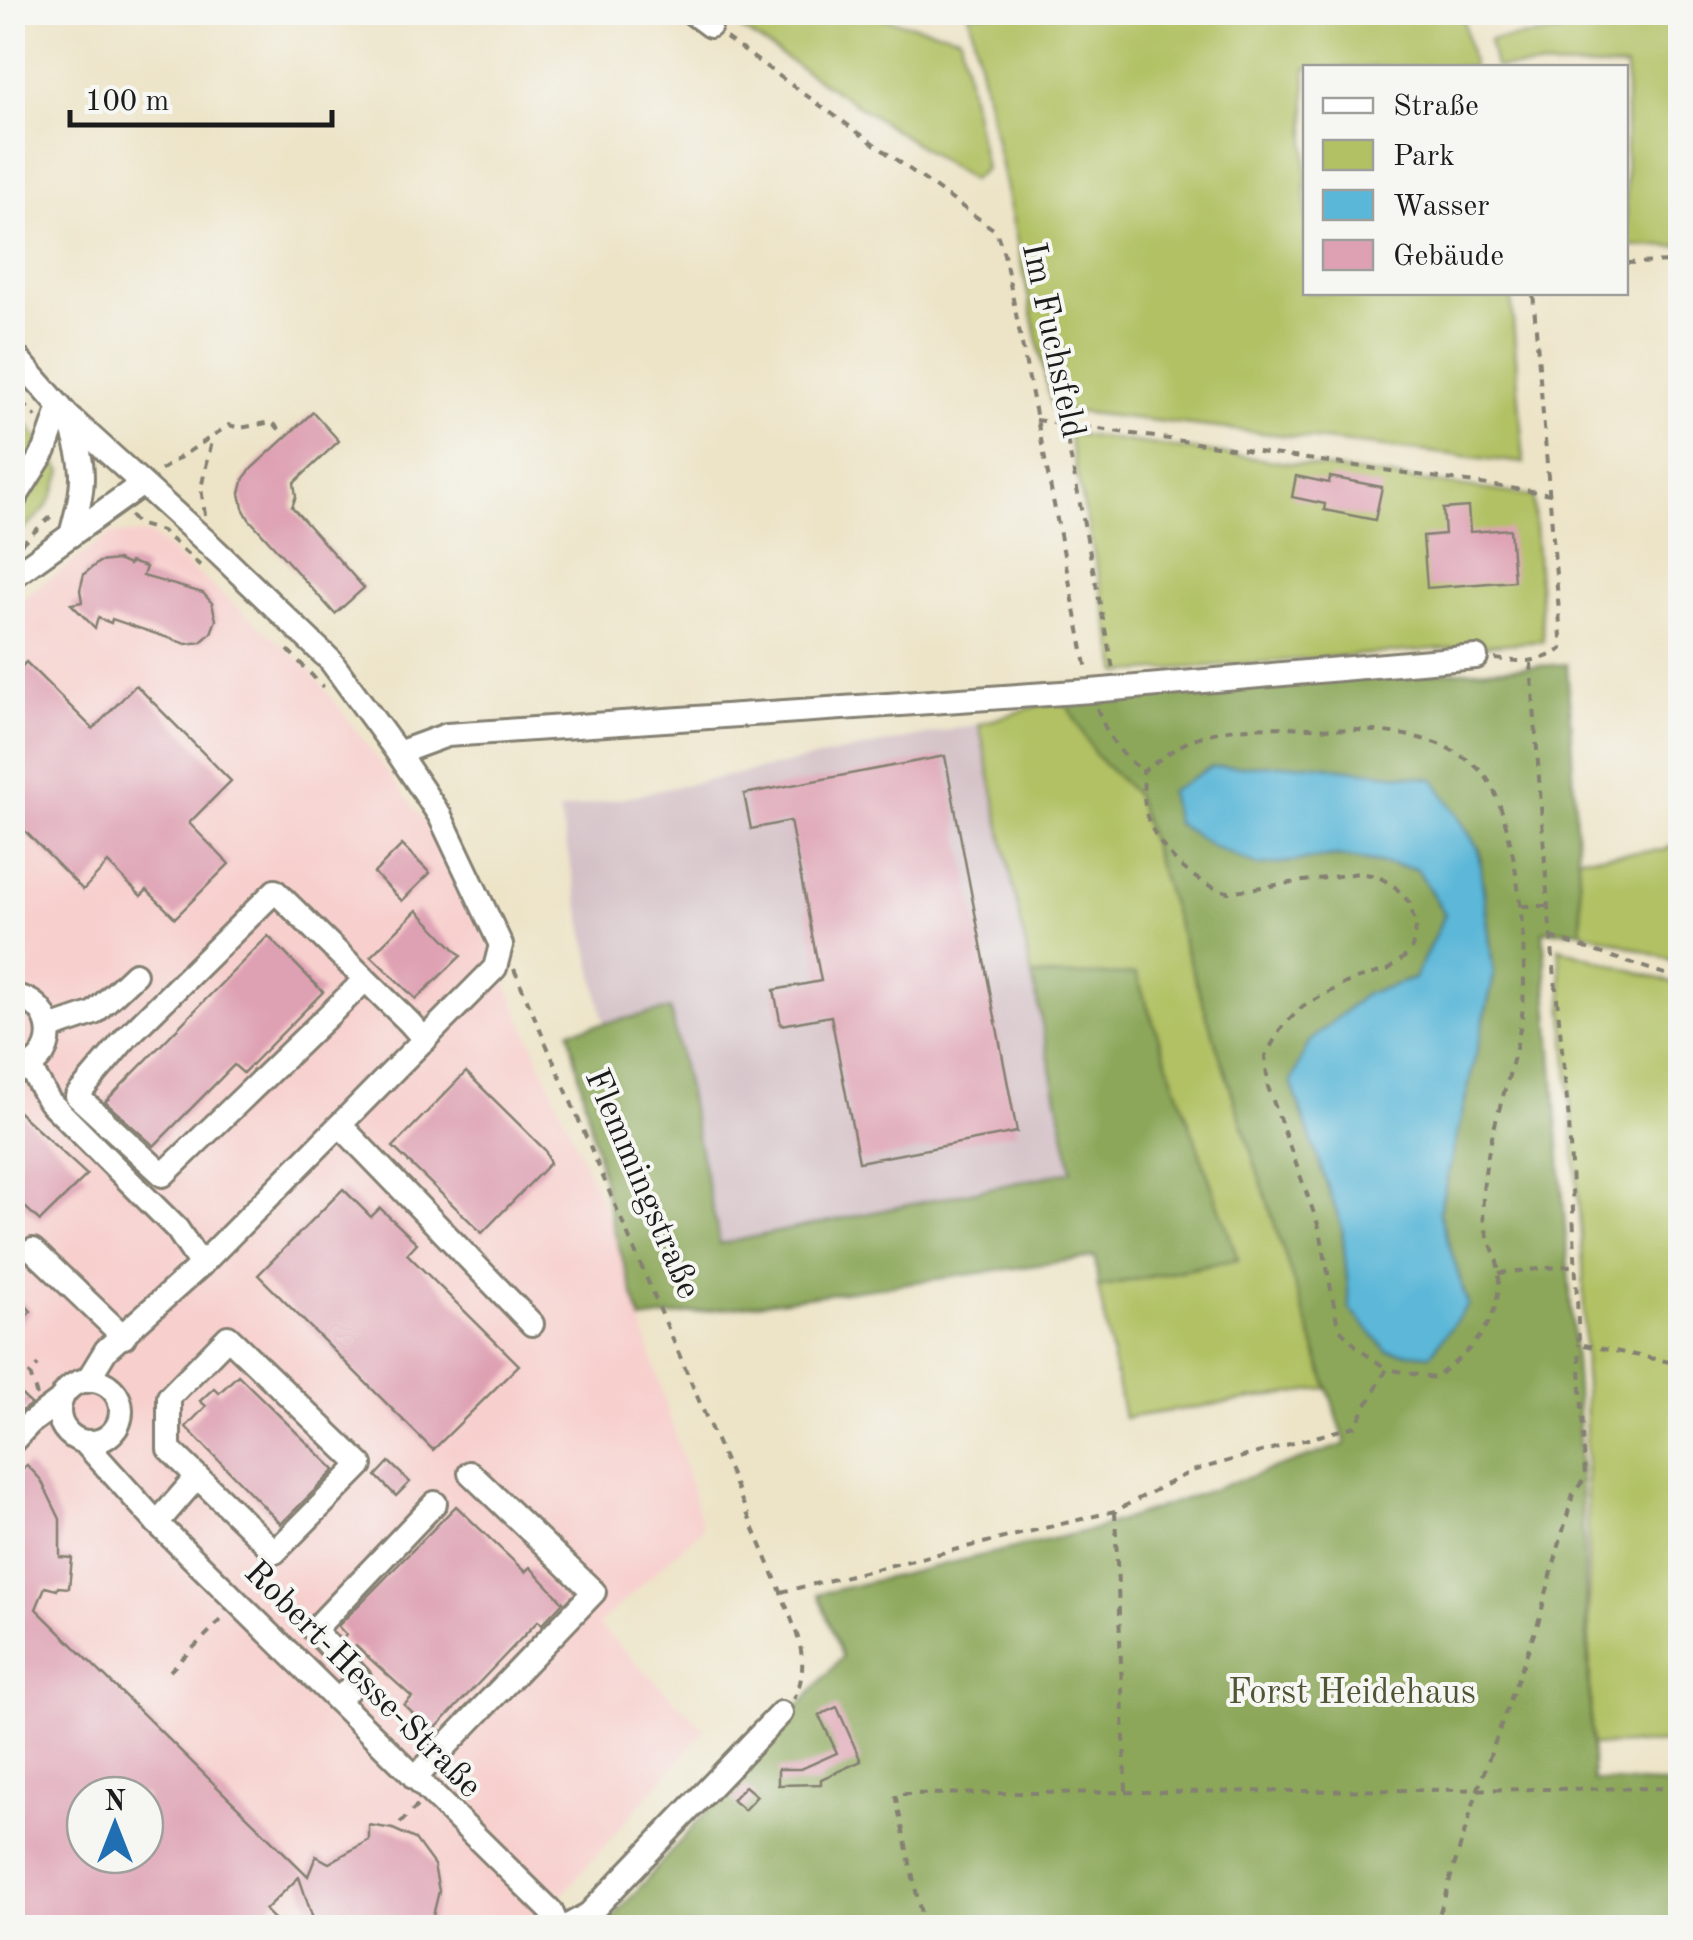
<svg xmlns="http://www.w3.org/2000/svg" width="1693" height="1940" font-family="'Old Standard TT',serif">
<rect width="100%" height="100%" fill="#f6f6f2"/>
<filter id="ink" filterUnits="userSpaceOnUse"><feTurbulence type="fractalNoise" baseFrequency=".01" numOctaves="2"/><feDisplacementMap in="SourceGraphic" scale="20" xChannelSelector="R" yChannelSelector="G"/><feConvolveMatrix kernelMatrix="1 2 1 2 8 2 1 2 1" color-interpolation-filters="sRGB"/></filter>
<filter id="wash" filterUnits="userSpaceOnUse"><feTurbulence type="fractalNoise" baseFrequency=".0048" numOctaves="4" result="noise"/><feDisplacementMap in="SourceGraphic" scale="40" xChannelSelector="R" yChannelSelector="G"/><feGaussianBlur stdDeviation="2.25" result="paint"/><feColorMatrix in="noise" values="0 0 0 0 0 0 0 0 0 0 0 0 0 0 0 0 0 1.4 0 .05"/><feComposite in="paint" operator="in"/></filter>
<g filter="url(#wash)">
<rect width="100%" height="100%" fill="#ede4c8"/>
<path fill="#f7d0ce" fill-rule="evenodd" d="M111,534H150L309,668L433,833L489,943L615,1234L703,1528L598,1625L705,1730L534,1927H13L12,606ZM85,1795H145V1855H85Z"/>
<polygon fill="#d2bec4" points="979,724 1073,1171 719,1244 670,1009 604,1023 559,811"/>
<g fill="#b1c164" stroke="#666e40" stroke-width="2.5">
<polygon points="717,13 861,13 960,36 985,169 971,180"/>
<polygon points="969,13 1462,13 1473,67 1306,68 1306,292 1511,293 1524,463 1052,409"/>
<polygon points="1680,20 1680,246 1626,247 1626,68 1495,67 1489,40"/>
<path d="M12,404L62,471C52,506 42,515 13,537Z"/>
<polygon points="1068,433 1533,496 1543,641 1119,673"/>
<polygon points="1063,698 1135,794 1328,1388 1124,1418 1098,1287 1238,1260 1136,975 1032,976 979,724"/>
<polygon points="1680,839 1680,963 1582,931 1578,857 1665,850"/>
<polygon points="1559,948 1680,985 1680,1743 1591,1745 1583,1264"/>
</g>
<g fill="#8ca75a" stroke="#54623b" stroke-width="2.5" fill-rule="evenodd">
<path d="M1567,664L1582,931H1543L1577,1386L1593,1781L1680,1785V1927L604,1928L842,1657L818,1594L1099,1528L1346,1444L1135,794L1096,756L1063,698ZM1211,767L1479,848L1494,976L1439,1213L1468,1305L1350,1309L1342,1227L1291,1082L1365,994L1414,979L1445,915L1417,869L1336,856L1258,866L1169,793Z"/>
<polygon points="1136,974 1238,1259 1098,1287 1095,1257 641,1320 615,1234 569,1031 670,1009 720,1244 1072,1171 1032,976"/>
</g>
<polygon fill="#5bb7d8" stroke="#3c6a7a" stroke-width="2.5" points="1308,764 1434,779 1478,848 1494,976 1439,1213 1468,1305 1430,1355 1387,1351 1350,1309 1342,1227 1291,1082 1309,1042 1365,994 1414,979 1445,914 1417,869 1336,856 1258,866 1212,846 1176,823 1169,792 1211,767"/>
<g id="blocks">
<g fill="#dea1b3" fill-rule="evenodd">
<polygon points="313,412 339,441 294,483 296,496 292,507 364,588 335,614 249,519 243,508 240,493 244,478 252,468"/>
<polygon points="1296,476 1329,483 1330,477 1382,487 1375,520 1324,510 1325,504 1292,497"/>
<polygon points="1468,507 1470,532 1510,529 1514,581 1427,588 1423,536 1445,534 1443,509"/>
<polygon points="117,560 129,565 130,562 146,567 143,576 203,593 212,603 216,620 211,633 201,642 186,644 112,619 111,623 98,618 95,628 71,604 82,602 80,590 84,574 99,562"/>
<polygon points="26,662 93,729 136,685 231,781 189,823 229,864 175,918 147,890 141,896 108,863 83,890 23,829 12,840 12,676"/>
<polygon points="945,756 1017,1132 859,1162 831,1016 781,1025 774,990 821,981 790,821 751,829 744,794"/>
<polygon points="402,845 430,873 402,901 374,873"/>
<polygon points="417,910 461,956 416,999 371,956"/>
<polygon points="268,936 323,992 243,1073 234,1065 154,1146 105,1102"/>
<polygon points="466,1072 545,1150 550,1163 482,1233 393,1147"/>
<polygon points="12,1106 87,1175 40,1221 12,1195"/>
<polygon points="343,1189 371,1217 380,1208 417,1243 407,1254 519,1365 433,1450 258,1275"/>
<polygon points="21,1301 31,1311 12,1331 12,1310"/>
<polygon points="238,1375 335,1470 281,1524 186,1427 206,1406 200,1401 214,1388 219,1393"/>
<polygon points="12,1386 31,1404 19,1413 12,1407"/>
<polygon points="389,1462 410,1482 396,1496 376,1476"/>
<path d="M27,1465L41,1480L60,1519V1557L72,1558L69,1588L58,1587L57,1590L45,1587L36,1609L308,1876L316,1856L329,1863L369,1840V1825L393,1829L415,1839L434,1865L439,1891L430,1928H316L299,1877L265,1910L283,1928H12V1478ZM85,1795H145V1855H85Z"/>
<polygon points="456,1506 525,1572 530,1567 563,1602 542,1624 538,1621 432,1732 404,1705 412,1697 356,1646 352,1649 343,1639 346,1635 338,1626"/>
<polygon points="837,1707 861,1761 821,1779 821,1784 778,1785 778,1769 801,1769 837,1753 819,1715"/>
<polygon points="745,1786 757,1796 744,1810 732,1800"/>
</g>
</g>
</g>
<g filter="url(#ink)">
<use href="#blocks" fill-opacity="0" stroke="#848072" stroke-width="2.5"/>
<g fill="none" stroke-linecap="round" stroke-linejoin="round">
<defs>
<g id="minor">
<polyline points="691,12 710,26"/>
<polyline points="12,352 68,416 210,545 330,660 398,753 440,816 501,945 495,968 201,1265 106,1350 87,1381"/>
<path d="M69,419C87,471 85,482 71,535"/>
<polyline points="12,503 45,450 60,407"/>
<polyline points="12,577 142,484"/>
<polyline points="398,753 447,735 1091,691 1476,657"/>
<polyline points="365,980 163,1175 77,1096 126,1038 275,891 409,1022 425,1040"/>
<path d="M12,996C61,1001 61,1066 12,1072"/>
<polyline points="50,1028 94,1013 135,974"/>
<polyline points="30,1068 49,1101 177,1229 201,1265"/>
<polyline points="340,1125 532,1324"/>
<polyline points="33,1250 124,1337"/>
<polygon points="228,1337 361,1465 275,1552 169,1449 169,1397"/>
<circle cx="90" cy="1411" r="31"/>
<polyline points="12,1442 30,1423 61,1400"/>
<polyline points="84,1442 157,1523 551,1911 558,1928"/>
<polyline points="157,1523 197,1477"/>
<polyline points="338,1701 359,1678 314,1630 435,1503"/>
<polyline points="415,1778 594,1592 470,1473"/>
<polyline points="564,1928 589,1914 781,1713"/>
</g>
</defs>
<use href="#minor" stroke="#848072" stroke-width="28"/>
<g stroke="#848072" stroke-width="4" stroke-dasharray="8 8" stroke-linecap="butt">
<polyline points="726,38 996,231 1004,254 1087,670"/>
<polyline points="1626,263 1680,262"/>
<polyline points="12,391 36,417"/>
<polyline points="1036,420 1551,494"/>
<polyline points="1064,424 1113,669"/>
<polyline points="161,470 229,425 240,428 272,422 282,432"/>
<polyline points="205,515 201,488 213,437"/>
<polyline points="130,516 137,524 162,531 206,571"/>
<polyline points="21,544 55,513"/>
<polyline points="288,650 323,687"/>
<path d="M1495,659C1522,662 1538,664 1562,649L1533,292"/>
<polyline points="1531,663 1548,906 1569,1121 1579,1344 1680,1364"/>
<path d="M1097,708C1107,736 1119,754 1143,771"/>
<polyline points="1522,906 1548,906"/>
<polyline points="1551,937 1680,979"/>
<path d="M514,969L781,1592C795,1631 813,1659 794,1699"/>
<polyline points="1499,1273 1578,1265"/>
<polyline points="37,1396 30,1374 38,1365"/>
<polyline points="1115,1511 1126,1791"/>
<path d="M781,1592L1115,1511L1192,1471L1355,1426L1387,1369L1434,1378C1471,1352 1501,1323 1499,1274C1498,1257 1488,1240 1484,1223C1481,1202 1484,1176 1488,1155C1497,1108 1516,1063 1522,1015C1529,958 1518,823 1486,777C1481,770 1470,761 1463,757C1427,732 1373,730 1330,729C1291,727 1239,724 1202,736C1180,743 1162,758 1143,771C1144,787 1143,804 1148,819C1160,852 1195,885 1228,892L1359,873L1377,876L1394,886L1410,903L1416,929L1411,952L1389,969L1350,981L1303,1006L1282,1027L1265,1056L1268,1087L1320,1230L1338,1327L1360,1350L1387,1369"/>
<polyline points="170,1671 225,1616"/>
<polyline points="400,1823 418,1805"/>
<polyline points="924,1928 895,1794 1680,1788"/>
<polyline points="1435,1928 1478,1789 1539,1620 1573,1494 1585,1478 1579,1344"/>
</g>
<use href="#minor" stroke="#fff" stroke-width="22"/>
</g>
</g>
<g text-anchor="middle" stroke-width="8" stroke-linejoin="round" paint-order="stroke">
<g font-size="35" fill="#1c1c1c" stroke="#f6f6f2">
<text transform="translate(1055 340) rotate(78)" y="12">Im Fuchsfeld</text>
<text transform="translate(644 1183) rotate(67)" y="12">Flemmingstraße</text>
<text transform="translate(364 1678) rotate(45)" y="12">Robert-Hesse-Straße</text>
</g>
<g font-size="35" fill="#505635" stroke="#f6f6f2">
<text x="1352" y="1703">Forst Heidehaus</text>
</g>
</g>
<rect width="1693" height="1940" fill="none" stroke="#f6f6f2" stroke-width="50"/>
<rect x="1303" y="65" width="325" height="230" fill="#f6f6f2" stroke="#9f9f9c" stroke-width="2.5"/>
<rect x="1323" y="98" width="50" height="15" fill="#ffffff" stroke="#9f9f9c" stroke-width="2.5"/>
<text x="1393" y="115" font-size="30" fill="#1c1c1c">Straße</text>
<rect x="1323" y="140" width="50" height="30" fill="#b1c164" stroke="#9f9f9c" stroke-width="2.5"/>
<text x="1393" y="165" font-size="30" fill="#1c1c1c">Park</text>
<rect x="1323" y="190" width="50" height="30" fill="#5bb7d8" stroke="#9f9f9c" stroke-width="2.5"/>
<text x="1393" y="215" font-size="30" fill="#1c1c1c">Wasser</text>
<rect x="1323" y="240" width="50" height="30" fill="#dea1b3" stroke="#9f9f9c" stroke-width="2.5"/>
<text x="1393" y="265" font-size="30" fill="#1c1c1c">Gebäude</text>
<g transform="translate(115 1825)"><circle r="48" fill="#f6f6f2" stroke="#9f9f9c" stroke-width="2.5"/>
<path d="M0-8L18 38L0 25L-18 38Z" fill="#1f6fb2"/>
<text y="-15" font-size="28" font-weight="bold" text-anchor="middle" fill="#1c1c1c">N</text>
</g>
<path d="M70 110v15h262v-15" fill="none" stroke="#1c1c1c" stroke-width="5"/>
<text x="85" y="110" font-size="30" fill="#1c1c1c" stroke="#f6f6f2" stroke-width="8" paint-order="stroke">100 m</text>
</svg>
